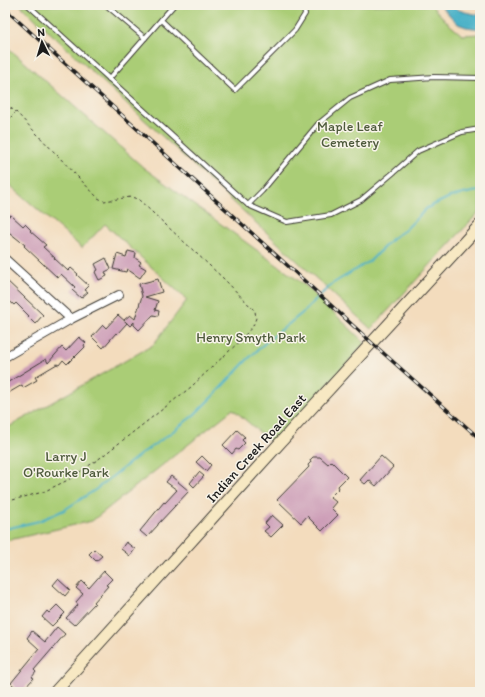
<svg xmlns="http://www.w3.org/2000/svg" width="485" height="697" font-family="Itim,sans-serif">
<rect width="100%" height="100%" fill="#f7f3e8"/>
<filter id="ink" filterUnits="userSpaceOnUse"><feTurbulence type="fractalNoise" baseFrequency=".025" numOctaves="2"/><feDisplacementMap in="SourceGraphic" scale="8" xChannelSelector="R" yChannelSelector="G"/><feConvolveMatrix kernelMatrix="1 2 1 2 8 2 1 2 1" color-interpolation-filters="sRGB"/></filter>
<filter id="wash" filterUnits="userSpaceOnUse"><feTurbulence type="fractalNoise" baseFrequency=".012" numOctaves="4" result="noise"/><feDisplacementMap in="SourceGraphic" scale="16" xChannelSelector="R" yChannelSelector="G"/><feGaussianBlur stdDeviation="0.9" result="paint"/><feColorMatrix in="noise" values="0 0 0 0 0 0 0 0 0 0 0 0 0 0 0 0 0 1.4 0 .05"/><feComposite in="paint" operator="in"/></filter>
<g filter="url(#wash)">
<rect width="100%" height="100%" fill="#f3dcbd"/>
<g fill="#aacd76" stroke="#637449">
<polygon points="20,5 431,5 450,25 462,35 480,34 480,211 371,329"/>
<polygon points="5,45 144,168 306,286 365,343 274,445 233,409 92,521 5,541 5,429 153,345 187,300 105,224 82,248 5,181"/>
</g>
<polygon fill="#49b1c7" stroke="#326672" points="440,5 452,5 459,10 465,12 480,15 480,29 466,27 458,24"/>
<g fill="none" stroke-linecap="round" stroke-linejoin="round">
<polyline stroke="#49b1c7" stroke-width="2" points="5,529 39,521 64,510 95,490 141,454 168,435 194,415 214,395 247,360 265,343 306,310 314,301 332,284 370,261 394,237 405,230 427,208 450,197 472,192 480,191"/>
</g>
<g id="blocks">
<g fill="#cb9ab5">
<polygon points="5,212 9,216 11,215 23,226 25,224 31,230 30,231 46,245 43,247 55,258 54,258 68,271 71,268 78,274 77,275 89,286 85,290 88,292 81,298 72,290 75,287 61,274 58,278 24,246 25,245 5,229"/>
<polygon points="128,251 136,253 135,258 141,262 139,265 146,269 140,278 127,269 126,272 113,269 117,254 126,257"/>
<polygon points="106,258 111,269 105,272 107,276 99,280 95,272 98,270 95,264"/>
<polygon points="5,279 43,315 35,324 28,317 29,316 16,303 14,305 5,297"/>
<polygon points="158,279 162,292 145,297 158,301 155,310 159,311 158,316 153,315 139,330 134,325 134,322 130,326 124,320 130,315 135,319 142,296 139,284"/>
<polygon points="118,315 127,323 117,334 116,333 103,348 92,337 103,325 106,328"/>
<polygon points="79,337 86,343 84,345 85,347 75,357 75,356 67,364 63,360 59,365 57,364 35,377 37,380 23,388 22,385 5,395 5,384 46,359 48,363 62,347 66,351"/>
<polygon points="237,430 245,437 242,440 245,443 238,450 236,449 232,454 223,445"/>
<polygon points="202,456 211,465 206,471 196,462"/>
<polygon points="381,456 393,467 376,486 369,480 365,484 360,480"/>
<polygon points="313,457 320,457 328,464 331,461 347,477 338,486 339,488 330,497 336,502 331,508 338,515 322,531 307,516 301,523 277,500 309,467 308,465 311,462 310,460"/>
<polygon points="199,472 204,476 194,487 190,483"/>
<polygon points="171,476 189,491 158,524 158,525 147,537 140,531 164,502 165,503 177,490 166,482"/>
<polygon points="272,515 283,525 271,537 264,531 269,527 265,523"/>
<polygon points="126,542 135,549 130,556 121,549"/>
<polygon points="94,549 102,556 96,561 89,554"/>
<polygon points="104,571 112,579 106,585 108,586 94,602 95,603 74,625 66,618 78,605 76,602 83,594 76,588 82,581 89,588"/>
<polygon points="58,579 70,590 65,596 53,585"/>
<polygon points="57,605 65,613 52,626 42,617 47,611 49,613"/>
<polygon points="57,627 65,634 34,670 36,672 32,677 34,678 21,692 17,692 13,689 15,687 11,683 39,649 27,638 32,631 45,642"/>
</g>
</g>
</g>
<g filter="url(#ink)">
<use href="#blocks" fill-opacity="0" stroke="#3c3934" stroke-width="1"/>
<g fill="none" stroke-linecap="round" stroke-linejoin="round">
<defs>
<g id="service">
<polyline points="28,5 248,205 287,222 331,215 361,200 393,173 418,151 462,132 480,129"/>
<polyline points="106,5 145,38"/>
<polyline points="161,20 235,90 295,30 305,14 303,5"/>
<polyline points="109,79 174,5"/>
<polyline points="248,205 262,191 318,124 350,98 390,80 434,77 480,78"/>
</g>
<g id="minor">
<polyline points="5,259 71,319"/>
<polyline points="5,357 71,319 119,295"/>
</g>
<polyline id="secondary" points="55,692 297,424 480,225"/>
</defs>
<use href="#service" stroke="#3c3934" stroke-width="6"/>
<use href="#minor" stroke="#3c3934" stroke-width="10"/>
<use href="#secondary" stroke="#3c3934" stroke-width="13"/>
<g stroke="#3c3934" stroke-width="1" stroke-dasharray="3 3" stroke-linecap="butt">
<polyline points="5,105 12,109 16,112 98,198 104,201 131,197 138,199 224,279 255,311 256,318 253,326 239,342 213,366 191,387 100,458 68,480 43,492 5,502"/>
<polyline points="5,117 9,119 15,113"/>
</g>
<use href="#service" stroke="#fff" stroke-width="4"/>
<use href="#minor" stroke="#fff" stroke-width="8"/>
<use href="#secondary" stroke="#f7e8c3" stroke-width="11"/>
<defs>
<polyline id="rail" points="5,9 309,285 372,343 480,439"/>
</defs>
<use href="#rail" stroke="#1c1c1c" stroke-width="3.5"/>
<use href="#rail" stroke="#f7f3e8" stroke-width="2" stroke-dasharray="6" stroke-linecap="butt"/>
</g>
</g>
<g text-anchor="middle" stroke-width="3" stroke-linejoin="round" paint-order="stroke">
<g font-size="14" fill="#4e5a3c" stroke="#f7f3e8">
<text x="350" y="131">Maple Leaf<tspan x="350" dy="16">Cemetery</tspan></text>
<text x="251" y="342">Henry Smyth Park</text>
<text x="66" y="461">Larry J<tspan x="66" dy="16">O'Rourke Park</tspan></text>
</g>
<g font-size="14" fill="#1c1c1c" stroke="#f7f3e8">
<text transform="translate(256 448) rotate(-48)" y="5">Indian Creek Road East</text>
</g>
</g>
<rect width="485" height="697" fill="none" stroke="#f7f3e8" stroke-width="20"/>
<g transform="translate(42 42) rotate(355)" stroke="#f7f3e8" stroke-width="3" paint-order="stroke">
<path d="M0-3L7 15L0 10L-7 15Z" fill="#1c1c1c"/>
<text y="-6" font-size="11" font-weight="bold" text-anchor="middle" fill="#1c1c1c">N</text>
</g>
</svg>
